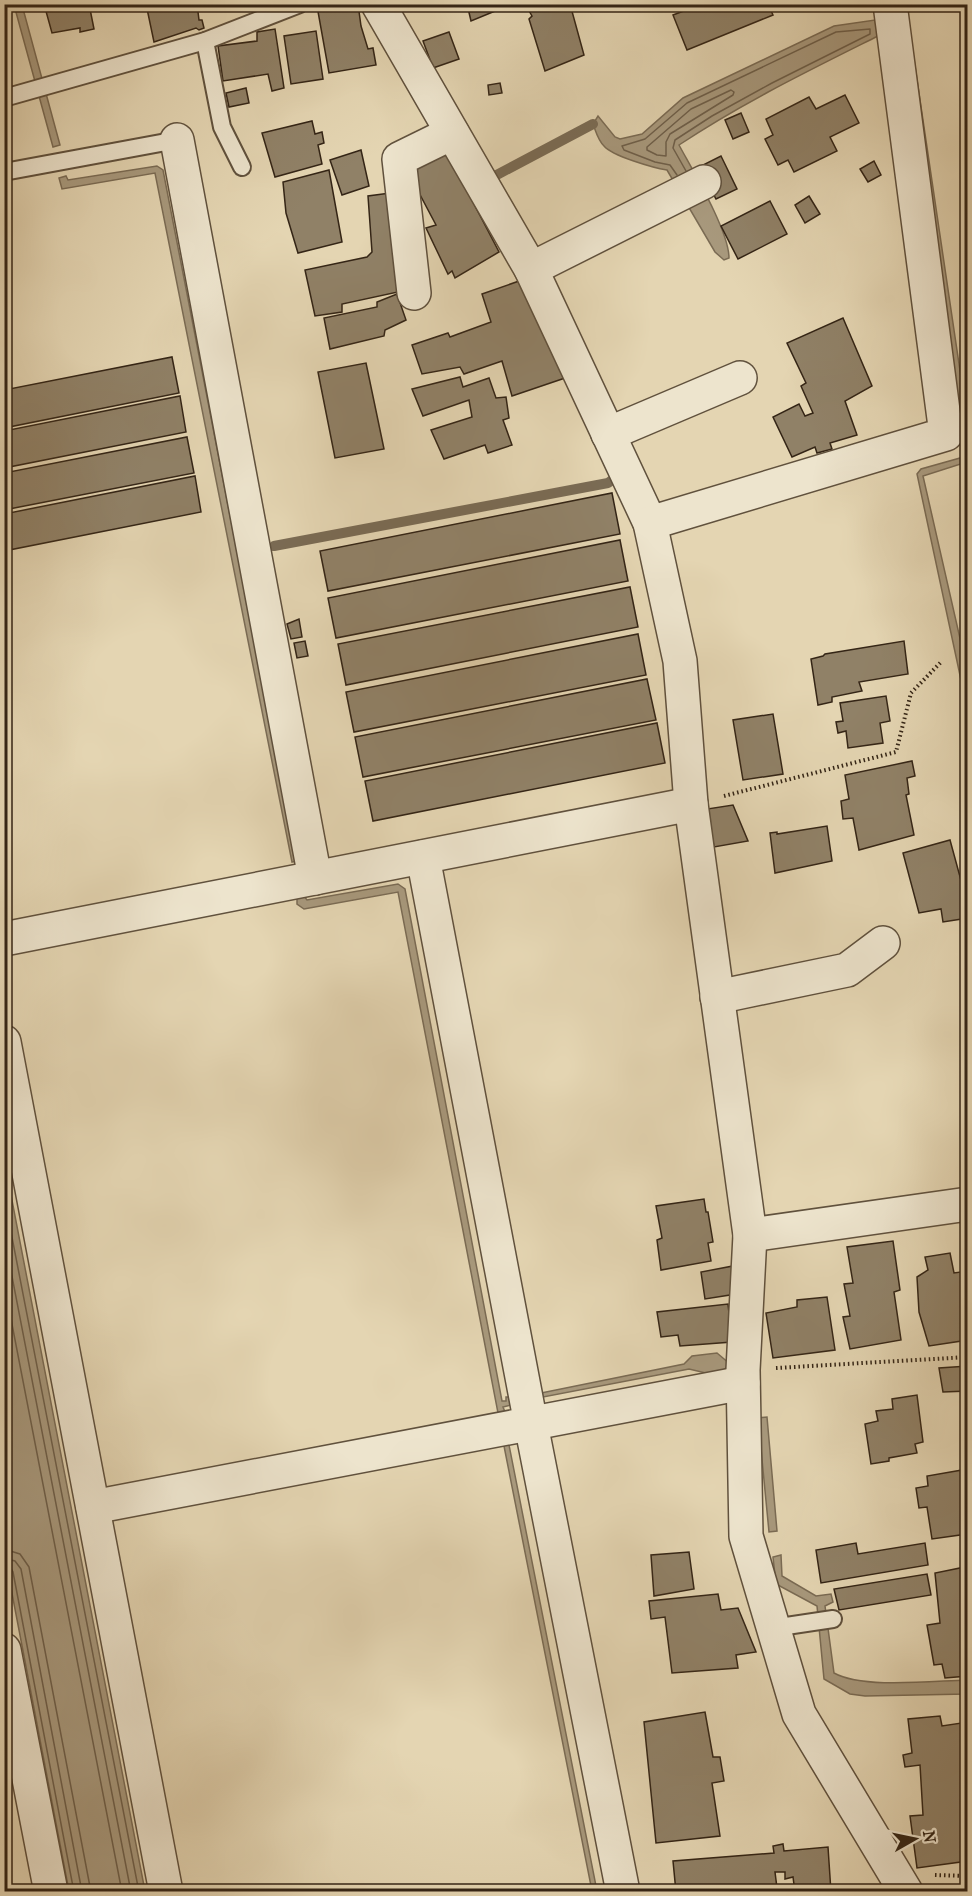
<svg xmlns="http://www.w3.org/2000/svg" width="972" height="1896" font-family="'IM FELL French Canon',serif">
<rect width="100%" height="100%" fill="#e4d5b2"/>
<filter id="stains"><feTurbulence type="fractalNoise" baseFrequency=".00333" numOctaves="4"/><feColorMatrix values="0 0 0 0 .2 0 0 0 0 .09 0 0 0 0 .02 0 0 0 .5 -.17"/></filter>
<radialGradient id="worn" r=".72"><stop offset=".6" stop-color="#630" stop-opacity="0"/><stop offset="1" stop-color="#630" stop-opacity=".3"/></radialGradient>
<g fill="#a8997d" stroke="#7a6b54" stroke-width="1.5">
<polygon points="14,5 22,5 60,145 53,147"/>
<polygon points="906,5 967,418 960,419"/>
<path d="M875,20L878,36C810,70 742,103 679,145C693,171 729,231 729,258L724,260L715,252L667,170C654,168 612,156 604,146C598,140 596,132 593,124L598,116L615,137L620,139L642,134L683,98L834,26Z"/>
<polygon points="157,166 163,170 297,861 292,862 155,173 62,189 59,178 66,176 68,180"/>
<polygon points="967,456 967,462 923,476 967,669 967,708 917,474 921,469"/>
<polygon points="398,884 405,889 502,1401 506,1401 506,1397 510,1397 511,1405 503,1407 505,1412 498,1413 398,892 304,909 297,904 297,898 304,896 307,900"/>
<polygon points="4,1164 5,1164 145,1891 69,1891 5,1557"/>
<polygon points="717,1353 730,1364 725,1369 714,1375 689,1369 538,1398 536,1394 684,1364 692,1356"/>
<polygon points="767,1417 777,1531 769,1532 758,1418"/>
<polygon points="508,1440 597,1891 592,1891 503,1441"/>
<path d="M781,1555L782,1576L816,1596L831,1594L833,1602L825,1606L834,1673C863,1689 932,1681 967,1680V1694L865,1696L850,1694L824,1679L817,1606L776,1584L773,1557Z"/>
</g>
<g fill="none" stroke-linecap="round" stroke-linejoin="round">
<g stroke="#6e5f4a" stroke-width="1.5">
<polygon points="731,90 734,92 733,95 670,134 666,142 666,156 657,155 647,150 647,147 691,109"/>
<polyline points="677,175 670,165 655,162 624,150 622,146 645,139 687,103 836,32 870,29 870,34 772,83 712,116 675,140 673,148 686,171"/>
<polyline points="4,1196 139,1892"/>
<polyline points="4,1235 131,1892"/>
<polyline points="4,1283 122,1892"/>
<polyline points="4,1549 20,1554 29,1567 91,1892"/>
<polyline points="4,1558 15,1561 21,1569 82,1892"/>
<polyline points="4,1566 10,1567 13,1572 74,1892"/>
</g>
<g stroke="#7a6b54" stroke-width="10">
<polyline points="491,178 593,124"/>
<polyline points="274,546 608,483 612,480"/>
</g>
</g>
<g fill="#908167" stroke="#342516" stroke-width="1.5">
<polygon points="44,4 95,4 96,8 90,9 94,29 80,32 80,28 52,33"/>
<polygon points="146,4 197,4 199,20 202,20 204,28 199,30 196,28 154,42"/>
<polygon points="326,4 358,4 361,26 368,49 373,48 376,65 329,73 317,6"/>
<polygon points="467,4 512,4 471,21"/>
<polygon points="539,4 570,4 584,55 545,71 529,19 532,16 528,9"/>
<polygon points="687,4 768,4 773,15 687,50 673,15 689,9"/>
<polygon points="275,29 284,88 272,91 268,74 223,81 218,46 257,41 257,32"/>
<polygon points="316,31 323,79 291,84 284,36"/>
<polygon points="449,32 459,59 433,68 423,41"/>
<polygon points="500,83 502,93 489,95 488,85"/>
<polygon points="246,88 249,103 229,107 226,93"/>
<polygon points="845,95 859,123 830,137 837,151 794,172 788,160 778,165 765,139 773,135 766,119 809,97 816,109"/>
<polygon points="741,113 749,132 733,139 725,120"/>
<polygon points="312,121 315,134 322,132 324,143 318,145 322,164 275,177 262,133"/>
<polygon points="361,150 369,186 342,195 330,160"/>
<polygon points="447,152 499,252 455,278 452,271 448,274 426,228 436,225 408,172"/>
<polygon points="721,156 737,189 716,199 699,167"/>
<polygon points="874,161 881,175 868,182 860,169"/>
<polygon points="329,170 342,242 298,253 286,213 283,182"/>
<polygon points="390,193 398,292 342,304 342,312 315,316 305,270 367,257 372,252 368,196"/>
<polygon points="809,196 820,214 805,223 795,205"/>
<polygon points="770,201 787,234 738,259 721,226"/>
<polygon points="522,280 568,377 512,396 502,361 464,374 460,367 422,374 412,345 448,333 450,337 491,322 482,294"/>
<polygon points="397,294 406,320 385,330 384,336 330,349 324,318 377,307 377,302"/>
<polygon points="843,318 872,386 845,401 857,435 830,443 832,449 817,453 815,447 792,457 773,417 799,404 805,416 813,413 801,386 806,383 787,343"/>
<polygon points="172,357 179,393 4,428 4,390"/>
<polygon points="366,363 384,449 335,458 318,372"/>
<polygon points="460,377 463,387 489,378 496,398 506,397 509,418 503,420 512,445 488,453 485,445 444,459 431,430 472,417 469,400 423,416 412,389"/>
<polygon points="180,396 186,432 4,468 4,431"/>
<polygon points="187,437 194,473 4,510 4,473"/>
<polygon points="195,476 201,512 4,551 4,514"/>
<polygon points="612,493 620,534 328,591 320,551"/>
<polygon points="620,540 628,581 336,638 328,598"/>
<polygon points="630,587 638,627 346,685 338,644"/>
<polygon points="299,619 302,637 291,639 287,624"/>
<polygon points="638,634 646,675 354,732 346,692"/>
<polygon points="305,641 308,656 297,658 294,643"/>
<polygon points="904,641 908,674 859,682 862,691 832,697 832,702 818,705 811,659 823,656 825,654"/>
<polygon points="647,679 656,720 363,777 355,737"/>
<polygon points="886,696 890,721 880,723 883,743 848,748 846,731 838,733 836,722 843,721 840,703"/>
<polygon points="773,714 783,774 743,780 733,720"/>
<polygon points="657,723 665,763 373,821 365,781"/>
<polygon points="912,761 915,776 907,778 909,794 906,795 914,835 859,850 853,818 843,819 841,801 849,799 845,775"/>
<polygon points="733,805 748,841 714,847 707,809"/>
<polygon points="827,826 832,861 775,873 770,833 777,832 777,834"/>
<polygon points="950,840 968,906 968,918 943,922 941,909 919,913 903,853"/>
<polygon points="704,1199 706,1212 708,1212 713,1242 708,1243 711,1261 661,1270 657,1240 662,1238 656,1206"/>
<polygon points="893,1241 900,1290 894,1292 901,1340 850,1349 843,1317 850,1316 844,1284 853,1283 847,1247"/>
<polygon points="950,1253 954,1273 968,1271 968,1340 929,1346 919,1312 917,1277 928,1270 925,1257"/>
<polygon points="733,1266 736,1294 705,1299 701,1272"/>
<polygon points="827,1297 835,1350 773,1358 766,1313 797,1307 797,1300"/>
<polygon points="728,1304 732,1342 680,1346 678,1335 661,1337 657,1312"/>
<polygon points="968,1366 968,1391 943,1392 939,1368"/>
<polygon points="917,1395 923,1442 915,1444 917,1453 889,1458 889,1461 871,1464 865,1424 878,1421 876,1411 893,1409 892,1399"/>
<polygon points="968,1469 967,1534 932,1539 927,1507 919,1508 916,1488 928,1486 927,1476"/>
<polygon points="856,1543 858,1554 925,1543 928,1565 821,1583 816,1550"/>
<polygon points="689,1552 694,1589 654,1596 651,1555"/>
<polygon points="965,1567 968,1581 968,1676 945,1678 942,1664 934,1665 927,1625 940,1623 935,1573"/>
<polygon points="927,1574 931,1595 839,1610 834,1589"/>
<polygon points="718,1594 721,1610 738,1608 756,1652 736,1655 738,1668 672,1673 665,1617 651,1619 649,1601"/>
<polygon points="705,1712 713,1757 720,1757 724,1781 712,1783 720,1836 656,1843 644,1722"/>
<polygon points="940,1716 942,1726 968,1722 968,1861 917,1868 910,1816 923,1815 920,1765 905,1767 903,1755 912,1753 908,1719"/>
<polygon points="783,1844 784,1851 828,1847 831,1892 795,1892 793,1877 785,1879 785,1872 775,1872 777,1888 754,1892 676,1892 673,1861 774,1853 773,1846"/>
</g>
<g fill="none" stroke-linecap="round" stroke-linejoin="round">
<defs>
<g id="service">
<polyline points="205,41 222,127 242,167"/>
<polyline points="4,98 205,41 300,4"/>
<polyline points="4,172 177,140"/>
<polyline points="773,1628 833,1619"/>
</g>
<g id="minor">
<polyline points="378,4 531,269 650,523 680,661 691,804 750,1235 743,1370 746,1536 799,1714 906,1892"/>
<polyline points="177,140 315,878"/>
<polyline points="531,269 704,182"/>
<polyline points="414,293 399,159 452,133"/>
<polyline points="608,434 740,378"/>
<polyline points="650,523 946,434 890,4"/>
<polyline points="423,857 531,1424 623,1892"/>
<polyline points="4,939 691,804"/>
<polyline points="717,997 847,970 883,943"/>
<polyline points="4,1042 166,1892"/>
<polyline points="750,1235 968,1204"/>
<polyline points="93,1507 743,1383"/>
<polyline points="4,1650 51,1892"/>
</g>
</defs>
<use href="#service" stroke="#60513d" stroke-width="20"/>
<use href="#minor" stroke="#60513d" stroke-width="36"/>
<g stroke="#342516" stroke-width="4" stroke-dasharray="1.5 3" stroke-linecap="butt">
<polyline points="724,796 896,752 911,693 942,661"/>
<polyline points="776,1368 968,1357"/>
<polyline points="935,1875 968,1876"/>
</g>
<use href="#service" stroke="#ede4cd" stroke-width="16"/>
<use href="#minor" stroke="#ede4cd" stroke-width="33"/>
</g>
<rect width="972" height="1896" fill="none" stroke="#e4d5b2" stroke-width="24"/>
<rect x="6" y="6" width="960" height="1884" fill="none" stroke="#342516" stroke-width="3"/>
<rect x="12" y="12" width="948" height="1872" fill="none" stroke="#342516" stroke-width="1.5"/>
<g transform="translate(915 1839) rotate(81)" stroke="#ede4cd" stroke-width="4.5" paint-order="stroke">
<path d="M0-4.5L10 22L0 15L-10 22Z" fill="#342516"/>
<text y="-9" font-size="16" font-weight="bold" text-anchor="middle" fill="#342516">N</text>
</g>
<rect width="100%" height="100%" filter="url(#stains)"/>
<rect width="100%" height="100%" fill="url(#worn)"/>
</svg>
